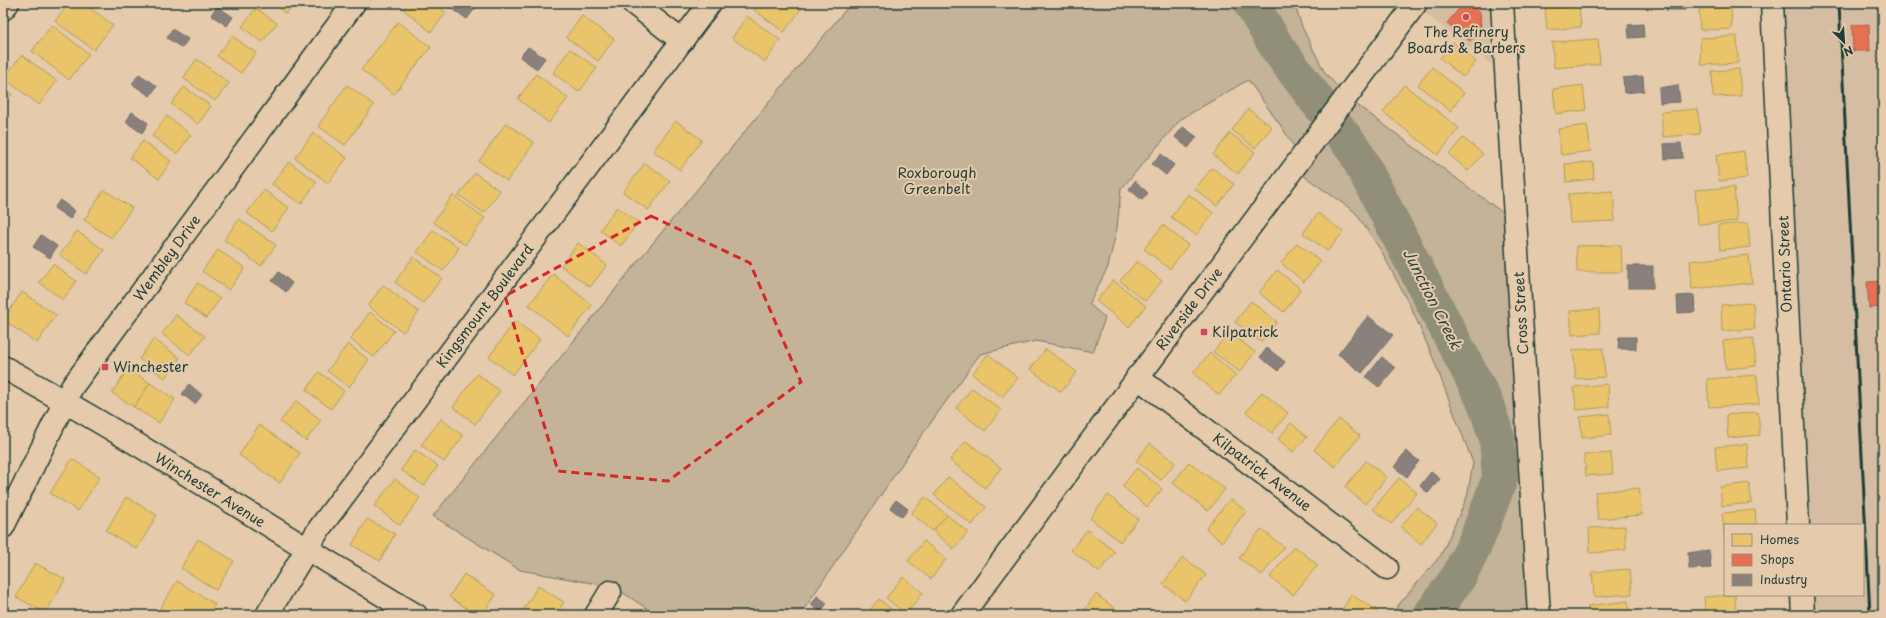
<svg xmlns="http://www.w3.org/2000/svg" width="1886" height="618" font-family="'Playpen Sans',sans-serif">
<rect width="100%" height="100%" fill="#e5caac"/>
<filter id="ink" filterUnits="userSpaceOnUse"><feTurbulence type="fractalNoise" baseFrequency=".025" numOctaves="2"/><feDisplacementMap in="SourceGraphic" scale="8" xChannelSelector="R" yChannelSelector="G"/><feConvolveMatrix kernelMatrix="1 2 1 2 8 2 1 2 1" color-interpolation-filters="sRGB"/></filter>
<g filter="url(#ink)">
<g fill="#d4bda2">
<polygon points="1418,3 1500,3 1505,75 1416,6"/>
<polygon points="1771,3 1883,3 1883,615 1802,615 1801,595 1863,595 1863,525 1797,525"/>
</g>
<polygon fill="#c4b299" stroke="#727866" points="851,3 1294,3 1303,29 1325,73 1349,99 1514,221 1537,615 1390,615 1441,555 1467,497 1473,463 1433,358 1414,314 1382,252 1355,212 1297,171 1303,161 1283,129 1248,80 1181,119 1121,189 1117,228 1108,267 1089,304 1105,318 1093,352 1036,341 980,354 912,449 800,615 657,615 614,587 520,570 433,516 638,261"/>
<g fill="#e9c46a" stroke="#ac9c5a">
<polygon points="69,3 83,3 113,25 94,50 55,21"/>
<polygon points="272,3 294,3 286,14"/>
<polygon points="408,3 435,3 446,13 431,32 403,9"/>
<polygon points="760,3 795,3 802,8 784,32 754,10"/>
<polygon points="1579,6 1581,27 1547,30 1545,8"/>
<polygon points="1731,7 1732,29 1700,30 1699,9"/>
<polygon points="256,8 277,23 262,42 242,27"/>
<polygon points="582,16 614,39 598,61 566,37"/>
<polygon points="747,16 780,40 765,62 732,38"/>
<polygon points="398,22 431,47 394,94 361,70"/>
<polygon points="52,25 89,54 69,80 32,51"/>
<polygon points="232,36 256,53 241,73 217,56"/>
<polygon points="1737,36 1738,63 1701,65 1700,38"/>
<polygon points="1598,39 1600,64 1554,68 1552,42"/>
<polygon points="1453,42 1476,62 1463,77 1440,58"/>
<polygon points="570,49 597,68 579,92 553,73"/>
<polygon points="22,55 57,81 39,105 4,78"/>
<polygon points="197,59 229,83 215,101 183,78"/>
<polygon points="1432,67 1464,93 1450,111 1418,85"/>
<polygon points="1739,69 1741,96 1713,97 1712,71"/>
<polygon points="536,74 568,98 549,123 518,99"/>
<polygon points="347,85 374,105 345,145 318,126"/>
<polygon points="1404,85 1459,128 1438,155 1383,112"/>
<polygon points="1583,85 1586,110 1556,114 1553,89"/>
<polygon points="184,87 211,106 198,124 171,104"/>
<polygon points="3,88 12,94 3,106"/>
<polygon points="1248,109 1272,127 1255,148 1232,130"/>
<polygon points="1698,109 1700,134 1663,137 1661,112"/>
<polygon points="167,116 191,135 177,154 152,136"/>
<polygon points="676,121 702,140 680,170 653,151"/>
<polygon points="506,123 534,143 507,181 479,161"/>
<polygon points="1587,125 1591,151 1561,155 1558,129"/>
<polygon points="313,133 347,158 328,183 295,158"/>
<polygon points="1230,133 1255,152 1238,174 1213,155"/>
<polygon points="1463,138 1483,154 1468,171 1449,154"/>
<polygon points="143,141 171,161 159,179 130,158"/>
<polygon points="1744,151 1747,178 1719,181 1716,155"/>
<polygon points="289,162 317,182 301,204 272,184"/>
<polygon points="1593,162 1594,179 1566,182 1565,164"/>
<polygon points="645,163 670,181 648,210 623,192"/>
<polygon points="1212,168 1234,184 1217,206 1195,189"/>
<polygon points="475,173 500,191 484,213 459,195"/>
<polygon points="1734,187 1737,221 1698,224 1695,190"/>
<polygon points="104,190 132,208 111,238 84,220"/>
<polygon points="264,190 289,208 272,231 247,213"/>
<polygon points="1613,191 1615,221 1570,223 1568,194"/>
<polygon points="1188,194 1213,213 1196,235 1171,217"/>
<polygon points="453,195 485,218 465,245 433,222"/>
<polygon points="617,207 638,222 621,246 600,230"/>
<polygon points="1318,213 1343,232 1328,251 1303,233"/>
<polygon points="239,219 276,245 261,266 224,240"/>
<polygon points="1748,223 1750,247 1720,250 1718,225"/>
<polygon points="1163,225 1188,245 1170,269 1144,249"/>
<polygon points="433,230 459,248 443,271 417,252"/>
<polygon points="77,231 104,250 86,274 60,255"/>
<polygon points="578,243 607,265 590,287 561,266"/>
<polygon points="1297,243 1321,261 1304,282 1281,263"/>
<polygon points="1621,245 1622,272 1577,272 1576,246"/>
<polygon points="218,250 245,268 229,290 202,271"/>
<polygon points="1749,255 1752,283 1692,289 1690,261"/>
<polygon points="413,257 442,278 423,303 395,282"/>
<polygon points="1137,261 1162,281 1145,301 1120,281"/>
<polygon points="53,264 76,281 63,300 39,282"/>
<polygon points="1277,270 1301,289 1284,312 1259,293"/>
<polygon points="553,274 592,305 568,336 529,305"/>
<polygon points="1113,280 1146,306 1129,327 1096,301"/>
<polygon points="198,283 220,299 206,318 184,303"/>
<polygon points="383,285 419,312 403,332 368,306"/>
<polygon points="22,292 56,315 37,343 3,320"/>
<polygon points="1251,301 1277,322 1261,342 1235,322"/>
<polygon points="1753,303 1755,329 1722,331 1721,305"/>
<polygon points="1599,309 1600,333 1572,335 1570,311"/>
<polygon points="370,312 394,331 374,357 350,339"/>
<polygon points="176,315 205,336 190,355 162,334"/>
<polygon points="515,321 540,339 513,375 489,357"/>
<polygon points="1229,332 1255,352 1240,372 1213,352"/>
<polygon points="1753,338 1756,366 1726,369 1723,341"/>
<polygon points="154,339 180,358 165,378 139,359"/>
<polygon points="348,344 369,360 349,387 327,371"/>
<polygon points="1603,348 1605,377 1576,379 1573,350"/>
<polygon points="1046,349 1077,372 1061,392 1030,369"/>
<polygon points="1210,353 1236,375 1219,395 1193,373"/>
<polygon points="988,354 1018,378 1002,397 972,374"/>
<polygon points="128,369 150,383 134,407 112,393"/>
<polygon points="319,372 344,391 331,409 306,390"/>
<polygon points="477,374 500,391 475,424 453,407"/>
<polygon points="1757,375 1759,404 1709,407 1707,379"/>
<polygon points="150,383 175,399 159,423 134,407"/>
<polygon points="1608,384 1609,407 1576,410 1574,387"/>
<polygon points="972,388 1001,410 985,431 956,408"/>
<polygon points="1262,392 1288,413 1272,433 1246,412"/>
<polygon points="296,401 321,420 306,441 280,422"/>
<polygon points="1758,412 1760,435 1728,438 1726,415"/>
<polygon points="1609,414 1611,435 1582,438 1580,417"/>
<polygon points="441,419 463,436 444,462 421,445"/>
<polygon points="1339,419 1360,436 1335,467 1314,450"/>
<polygon points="1291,423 1307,437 1293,452 1278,439"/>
<polygon points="259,425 300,453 280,483 239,455"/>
<polygon points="966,441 1001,468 985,488 950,460"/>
<polygon points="1150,443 1175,463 1161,480 1136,461"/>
<polygon points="1747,444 1749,468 1717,471 1715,447"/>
<polygon points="415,450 438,466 424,486 401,470"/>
<polygon points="1611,453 1613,474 1586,476 1584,455"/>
<polygon points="72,459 100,477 78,511 50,493"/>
<polygon points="1366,461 1387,477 1365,504 1345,487"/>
<polygon points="1189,462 1225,489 1208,511 1173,483"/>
<polygon points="1137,468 1162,489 1147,507 1122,486"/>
<polygon points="948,477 986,507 972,525 934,495"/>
<polygon points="1399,478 1417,493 1391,524 1373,509"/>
<polygon points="395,479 420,498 400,525 374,506"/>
<polygon points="1749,483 1752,503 1722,506 1720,487"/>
<polygon points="1639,488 1642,515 1598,519 1595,492"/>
<polygon points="1108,495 1138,519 1120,542 1090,518"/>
<polygon points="126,497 157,515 137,549 106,531"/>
<polygon points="925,497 947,515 933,531 911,513"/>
<polygon points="1230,499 1246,511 1222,542 1206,529"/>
<polygon points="1417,507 1437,523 1421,544 1401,527"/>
<polygon points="1755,510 1756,525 1725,525 1725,540 1722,513"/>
<polygon points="947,515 968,532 954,549 933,531"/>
<polygon points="367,519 395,534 380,561 352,545"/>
<polygon points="1625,526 1626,550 1590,553 1589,528"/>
<polygon points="1261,529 1284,547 1262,575 1239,558"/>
<polygon points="1087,530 1115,552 1099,572 1071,550"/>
<polygon points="198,539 234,561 216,590 181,568"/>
<polygon points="924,541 946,559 931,579 908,561"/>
<polygon points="1294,546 1318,565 1293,595 1270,577"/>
<polygon points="1183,557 1206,575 1185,601 1163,584"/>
<polygon points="35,563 65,579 46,613 16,597"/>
<polygon points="1630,569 1632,594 1594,597 1592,572"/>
<polygon points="464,574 496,595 482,615 477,615 449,597"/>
<polygon points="903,577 923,593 906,614 886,598"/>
<polygon points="177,581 215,604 209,615 160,615 157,613"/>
<polygon points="538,586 564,602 556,615 520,615"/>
<polygon points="1096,594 1123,615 1081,615"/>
<polygon points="1351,595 1377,610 1374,615 1339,615"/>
<polygon points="1735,595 1736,615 1705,615 1704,597"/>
<polygon points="879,599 898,615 866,615"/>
<polygon points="1628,601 1630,615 1589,615 1588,606"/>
</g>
<g fill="#e76f51" stroke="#ab6048">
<polygon points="1464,3 1470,3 1480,12 1481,30 1470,41 1447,23"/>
<polygon points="1869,24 1870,51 1853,51 1852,25"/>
<polygon points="1882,281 1883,307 1869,308 1867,282"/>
</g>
<g fill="#8a817c" stroke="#6a6d66">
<polygon points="453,3 479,3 467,19 450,7"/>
<rect x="1666" y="3" width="19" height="7"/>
<polygon points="217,6 233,17 227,26 211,15"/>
<polygon points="1643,24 1644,37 1629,38 1628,25"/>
<polygon points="172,29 188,39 182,48 167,38"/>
<polygon points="528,47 545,58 537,69 520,57"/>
<polygon points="139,74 157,86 150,96 132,84"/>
<polygon points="1643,76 1644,91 1624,93 1623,78"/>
<polygon points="1678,85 1680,102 1660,103 1659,88"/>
<polygon points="132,112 148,123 142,133 126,122"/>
<polygon points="1183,127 1197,137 1188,148 1175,137"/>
<polygon points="1681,143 1683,158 1665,159 1664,144"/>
<polygon points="1161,154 1174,165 1166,175 1152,164"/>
<polygon points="1135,181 1148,193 1142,200 1129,189"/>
<polygon points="60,200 75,211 70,219 54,208"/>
<polygon points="41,235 57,246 50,258 33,247"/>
<rect x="1628" y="266" width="25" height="22"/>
<polygon points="279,272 292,283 286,292 272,281"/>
<polygon points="1694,295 1695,312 1678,313 1677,296"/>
<polygon points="1368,316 1393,335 1362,373 1338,354"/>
<polygon points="1619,337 1636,337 1636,349 1618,349"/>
<polygon points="1267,348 1285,362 1278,371 1260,357"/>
<polygon points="1382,357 1395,368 1379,387 1366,377"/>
<polygon points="189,384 202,395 195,404 182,394"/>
<polygon points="1406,451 1419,461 1407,477 1394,467"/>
<polygon points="1431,472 1440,479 1428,493 1420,486"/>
<polygon points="896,500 908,509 902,517 890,508"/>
<polygon points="1709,550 1711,568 1689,569 1688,553"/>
<polygon points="817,596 827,603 821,612 811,605"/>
</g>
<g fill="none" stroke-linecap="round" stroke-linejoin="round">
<polyline stroke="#928f79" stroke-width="36" points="1251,3 1278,49 1355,151 1485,402 1497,438 1500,478 1477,539 1459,576 1431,615"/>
<defs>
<g id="street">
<polyline points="633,3 682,41"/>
<polyline points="1502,3 1539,615"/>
<polyline points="1772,3 1798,525"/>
<polyline points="3,9 8,3"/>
<path d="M3,367C144,444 278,533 416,615"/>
<polyline points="1137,377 1387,568"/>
<polyline points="1802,595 1803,615"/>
<polyline points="267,615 319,529 710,3"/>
<polyline points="596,615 610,592"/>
</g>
<g id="secondary">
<polyline points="3,527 72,387 354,3"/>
<path d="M962,615C1112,410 1266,208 1416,3"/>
</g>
</defs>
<use href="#street" stroke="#1f3d34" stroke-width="25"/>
<use href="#secondary" stroke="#1f3d34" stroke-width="25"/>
<use href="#street" stroke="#e5caac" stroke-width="22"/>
<use href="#secondary" stroke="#e5caac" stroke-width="22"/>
<polyline stroke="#1f3d34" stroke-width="3" points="1839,3 1870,615"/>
</g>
</g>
<path fill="none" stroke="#d62828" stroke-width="3" stroke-dasharray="8 5" stroke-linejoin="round" d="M651,216L750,263L801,382L668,481L558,471L505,296Z"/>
<g fill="#d1495b" stroke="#e5caac" stroke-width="1.5">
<circle cx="1466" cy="17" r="4"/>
<rect x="1200" y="328" width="8" height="8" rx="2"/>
<rect x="101" y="363" width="8" height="8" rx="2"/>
</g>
<g text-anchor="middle" stroke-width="4" stroke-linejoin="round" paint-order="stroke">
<g font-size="14" fill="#1f3d34" stroke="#e5caac" text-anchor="start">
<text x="1466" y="37" text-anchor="middle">The Refinery<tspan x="1466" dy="16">Boards &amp; Barbers</tspan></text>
<text x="1212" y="337">Kilpatrick</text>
<text x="113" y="372">Winchester</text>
</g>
<g font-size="14" fill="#274339" stroke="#e5caac">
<text x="937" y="178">Roxborough<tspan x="937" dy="16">Greenbelt</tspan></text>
</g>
<g font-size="14" fill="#1f3d34" stroke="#e5caac">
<text transform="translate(167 258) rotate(-54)" y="5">Wembley Drive</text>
<text transform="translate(1785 264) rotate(-92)" y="5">Ontario Street</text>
<text transform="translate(485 306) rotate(-53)" y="5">Kingsmount Boulevard</text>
<text transform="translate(1189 309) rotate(-53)" y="5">Riverside Drive</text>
<text transform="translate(1521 313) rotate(-93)" y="5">Cross Street</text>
<text transform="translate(1262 472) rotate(37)" y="5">Kilpatrick Avenue</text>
<text transform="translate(210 490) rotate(32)" y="5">Winchester Avenue</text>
</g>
<g font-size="15" font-style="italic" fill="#2a453b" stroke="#e5caac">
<text transform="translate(1432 299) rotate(63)" y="5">Junction Creek</text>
</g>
</g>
<rect width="1886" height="618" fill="none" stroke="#e5caac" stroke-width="16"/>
<rect x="8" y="8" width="1870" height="602" fill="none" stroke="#1f3d34" stroke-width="1.5" filter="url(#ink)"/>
<rect x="1724" y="524" width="140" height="72" fill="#e5caac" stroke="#96927c"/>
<rect x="1732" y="534" width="20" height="12" fill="#e9c46a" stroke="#96927c"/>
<text x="1760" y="544" font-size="12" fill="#1f3d34">Homes</text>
<rect x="1732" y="554" width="20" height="12" fill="#e76f51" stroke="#96927c"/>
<text x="1760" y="564" font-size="12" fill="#1f3d34">Shops</text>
<rect x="1732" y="574" width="20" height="12" fill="#8a817c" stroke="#96927c"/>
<text x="1760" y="584" font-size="12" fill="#1f3d34">Industry</text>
<g transform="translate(1844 42) rotate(155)" stroke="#e5caac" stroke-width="3" paint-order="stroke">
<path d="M0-3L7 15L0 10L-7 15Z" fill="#1f3d34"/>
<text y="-6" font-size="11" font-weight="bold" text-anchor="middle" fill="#1f3d34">N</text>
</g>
</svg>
